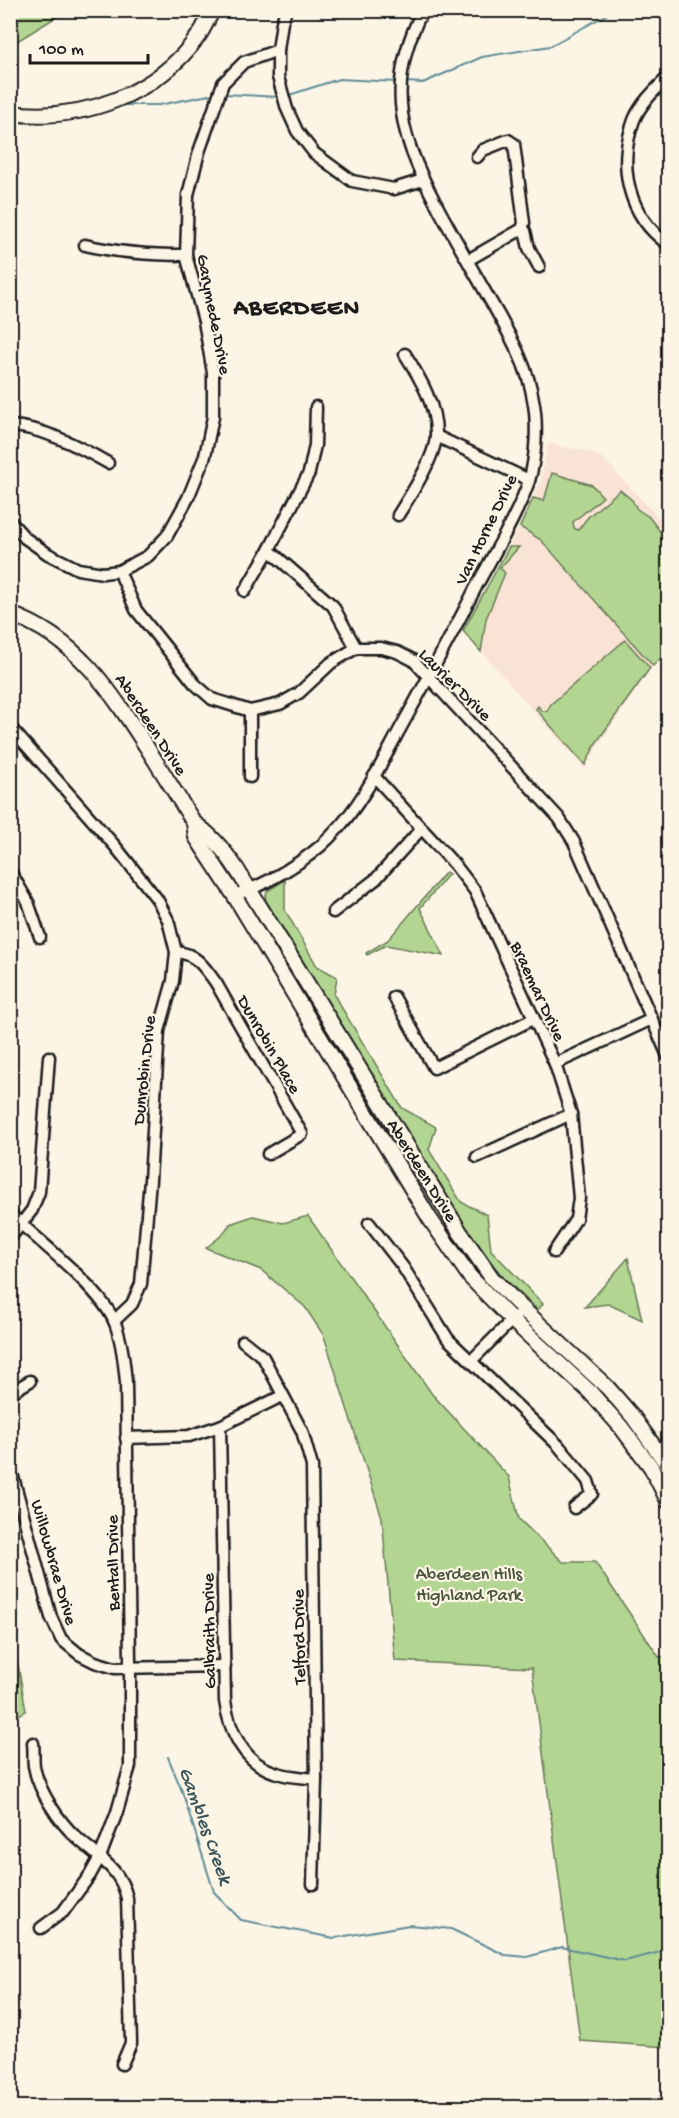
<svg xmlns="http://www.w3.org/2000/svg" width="679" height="2118" font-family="'Gochi Hand',sans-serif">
<rect width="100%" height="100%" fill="#fcf5e5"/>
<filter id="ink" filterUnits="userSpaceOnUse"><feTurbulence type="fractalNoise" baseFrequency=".0167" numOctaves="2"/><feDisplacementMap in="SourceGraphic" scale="12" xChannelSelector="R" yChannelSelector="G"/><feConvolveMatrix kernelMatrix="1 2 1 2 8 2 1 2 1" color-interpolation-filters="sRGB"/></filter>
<g filter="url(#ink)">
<polygon fill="#f9e3d5" points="548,444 587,451 602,457 668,528 668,651 653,666 599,744 585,769 463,631 519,527 541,479"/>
<g fill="#b2d691" stroke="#677956" stroke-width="1.5">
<polygon points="11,10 66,10 66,11 11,45"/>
<polygon points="552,473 592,485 603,497 573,522 574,528 578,530 588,517 620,490 632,500 637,509 649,517 668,542 668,651 653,666 541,540 520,527 533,498 544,501"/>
<polygon points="509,547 519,547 500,568 505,573 486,619 481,652 463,631"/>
<polygon points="625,640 650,668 596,743 585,765 536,709 538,706 542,711 547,711 551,704"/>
<polygon points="446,872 449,874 420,908 444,956 386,945 367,955 366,953 388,940"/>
<polygon points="285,880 285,910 317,966 337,977 334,995 402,1108 436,1127 429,1150 461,1202 487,1215 491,1250 543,1304 538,1310 504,1278 475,1243 265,899 267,891"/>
<polygon points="253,1216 283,1223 308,1216 432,1394 509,1477 519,1519 563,1562 595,1562 659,1657 668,1656 668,2047 580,2041 532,1668 395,1661 382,1518 324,1336 305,1307 261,1270 206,1248 222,1235 230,1224"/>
<polygon points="628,1258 642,1320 608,1304 585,1307"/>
<polygon points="11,1624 26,1711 11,1719 10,1719"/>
</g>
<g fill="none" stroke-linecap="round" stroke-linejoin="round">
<g stroke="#5e8c97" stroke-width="2">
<polyline points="406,82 423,83 482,57 550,46 615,10"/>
<polyline points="223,94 280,97"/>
<polyline points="286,96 339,79 397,82"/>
<polyline points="119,105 159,105 214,94"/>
<polyline points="53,106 65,106"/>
<polyline points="168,1757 182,1791 214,1892 241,1920 334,1938 409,1925 432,1927 451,1929 505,1955 527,1957 562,1947 625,1961 668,1950"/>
</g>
<defs>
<g id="minor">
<polyline points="286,10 282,22 278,50 278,77 287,109 297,131 314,153 352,181 394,189 423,180"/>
<path d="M668,77C656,89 641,103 634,120C617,166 628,216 668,244"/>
<polyline points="477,157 483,150 508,140 514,144 524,223 522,229 525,231 529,248 539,267"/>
<path d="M85,245C119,253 151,255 186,255"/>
<polyline points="468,260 522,229"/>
<path d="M10,426C42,427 80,447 108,463"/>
<polyline points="436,436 529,480"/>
<path d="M398,515C410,496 435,458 436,436C437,406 420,378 405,354"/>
<polyline points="10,521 25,538 48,554 78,569 103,573 119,571 148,556 167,536 188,498 205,456 213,417 213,373 204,321 186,255 188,195 199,152 223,83 244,62 278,50"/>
<polyline points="269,550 333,606 356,648"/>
<polyline points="119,571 136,610 195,684 212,699 250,711 280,704 299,693 331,663 356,648 381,648 397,652 413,660 559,818 574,842 668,1056"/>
<polyline points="245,591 269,550 309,473 315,445 316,407"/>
<polyline points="250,711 250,777"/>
<polyline points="10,727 115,846 157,899 168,920 176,952 173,981 159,1031 150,1180 141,1284 132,1304 114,1321"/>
<polyline points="374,776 455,865 475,891 555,1064 571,1114 579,1198 576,1219 554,1252"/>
<polyline points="10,871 28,902 40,937"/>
<path d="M234,895C263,887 309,859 330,837C361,806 380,766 400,729C426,682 452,635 476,587C494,553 516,518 529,481C536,458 538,423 533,399C528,368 513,341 498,314C479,281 460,248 442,215C402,142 382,88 423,10"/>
<polyline points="333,912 376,879 422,828"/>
<path d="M176,952C196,953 205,968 216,983L302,1134L268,1154"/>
<polyline points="394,997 434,1068 533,1019"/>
<polyline points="555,1064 652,1019"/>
<polyline points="477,1157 571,1114"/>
<path d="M10,1214C38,1240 102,1290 115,1323C122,1342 124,1362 126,1382L130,1660V1766L117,1812L100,1857L90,1875L63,1912L41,1928"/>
<polyline points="369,1223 403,1267 448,1339 558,1445 588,1481 592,1494 574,1508"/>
<polyline points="10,1238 32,1210 39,1192 49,1057"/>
<polyline points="243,1341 263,1357 302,1431 312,1466 316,1779 313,1884"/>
<polyline points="472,1360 516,1316"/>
<polyline points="10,1393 30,1381"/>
<path d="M220,1426L225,1701C229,1730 243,1762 274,1772C287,1777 302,1777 316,1779"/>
<polyline points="126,1438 189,1436 220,1426 282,1396"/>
<polyline points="10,1466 51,1617 61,1639 79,1654 95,1662 115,1668 225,1666"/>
<path d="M33,1743C34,1750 33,1759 34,1766C38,1790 59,1822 77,1838C99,1858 120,1868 127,1898L131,2043L122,2064"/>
</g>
<g id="major">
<path d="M10,113C82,122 157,95 199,35C204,28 208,18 213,10"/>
<path d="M10,614C76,637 110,690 146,746C162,771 178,797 194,823L196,837L234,895L430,1219L470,1277L512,1320L590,1392L621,1427L651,1467L668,1501"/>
<path d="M194,823C212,835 224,850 236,868L460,1232L492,1278L523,1309L607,1387L633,1417L668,1466"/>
</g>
</defs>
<use href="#minor" stroke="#1c1c1c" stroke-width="15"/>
<use href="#major" stroke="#1c1c1c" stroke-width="18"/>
<use href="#minor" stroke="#fcf5e5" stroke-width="10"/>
<use href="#major" stroke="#fcf5e5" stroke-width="14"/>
</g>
</g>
<g text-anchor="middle" stroke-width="4.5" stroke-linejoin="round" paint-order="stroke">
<g font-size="18" fill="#1c1c1c" stroke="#fcf5e5">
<text transform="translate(215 314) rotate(79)" y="6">Garymede Drive</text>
<text transform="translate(485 529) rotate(-64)" y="6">Van Horne Drive</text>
<text transform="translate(456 684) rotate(45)" y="6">Laurier Drive</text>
<text transform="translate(152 724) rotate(57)" y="6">Aberdeen Drive</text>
<text transform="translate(539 991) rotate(65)" y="6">Braemar Drive</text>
<text transform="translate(270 1044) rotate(60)" y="6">Dunrobin Place</text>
<text transform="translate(143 1070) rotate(-84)" y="6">Dunrobin Drive</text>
<text transform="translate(423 1170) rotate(58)" y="6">Aberdeen Drive</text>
<text transform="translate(55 1562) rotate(74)" y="6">Willowbrae Drive</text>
<text transform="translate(112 1563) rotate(-91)" y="6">Bentall Drive</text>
<text transform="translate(208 1631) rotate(-91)" y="6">Galbraith Drive</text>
<text transform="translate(298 1637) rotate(-91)" y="6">Telford Drive</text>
</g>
<g font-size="18" fill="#49543f" stroke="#fcf5e5">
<text x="469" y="1579">Aberdeen Hills<tspan x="469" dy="21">Highland Park</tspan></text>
</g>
<g font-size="20" font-style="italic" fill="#3d545a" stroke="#fcf5e5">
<text transform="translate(207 1825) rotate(70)" y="7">Gambles Creek</text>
</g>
<g font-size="24" font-weight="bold" letter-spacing="1.5" fill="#1c1c1c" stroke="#fcf5e5">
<text x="297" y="314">ABERDEEN</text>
</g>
</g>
<rect width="679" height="2118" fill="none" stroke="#fcf5e5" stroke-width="36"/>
<rect x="18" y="18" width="643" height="2082" fill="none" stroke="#1c1c1c" stroke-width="2" filter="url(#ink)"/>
<path d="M30 54v9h118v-9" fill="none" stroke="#1c1c1c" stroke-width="3"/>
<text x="39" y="54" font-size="18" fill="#1c1c1c" stroke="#fcf5e5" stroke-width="4.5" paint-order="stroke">100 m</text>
</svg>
